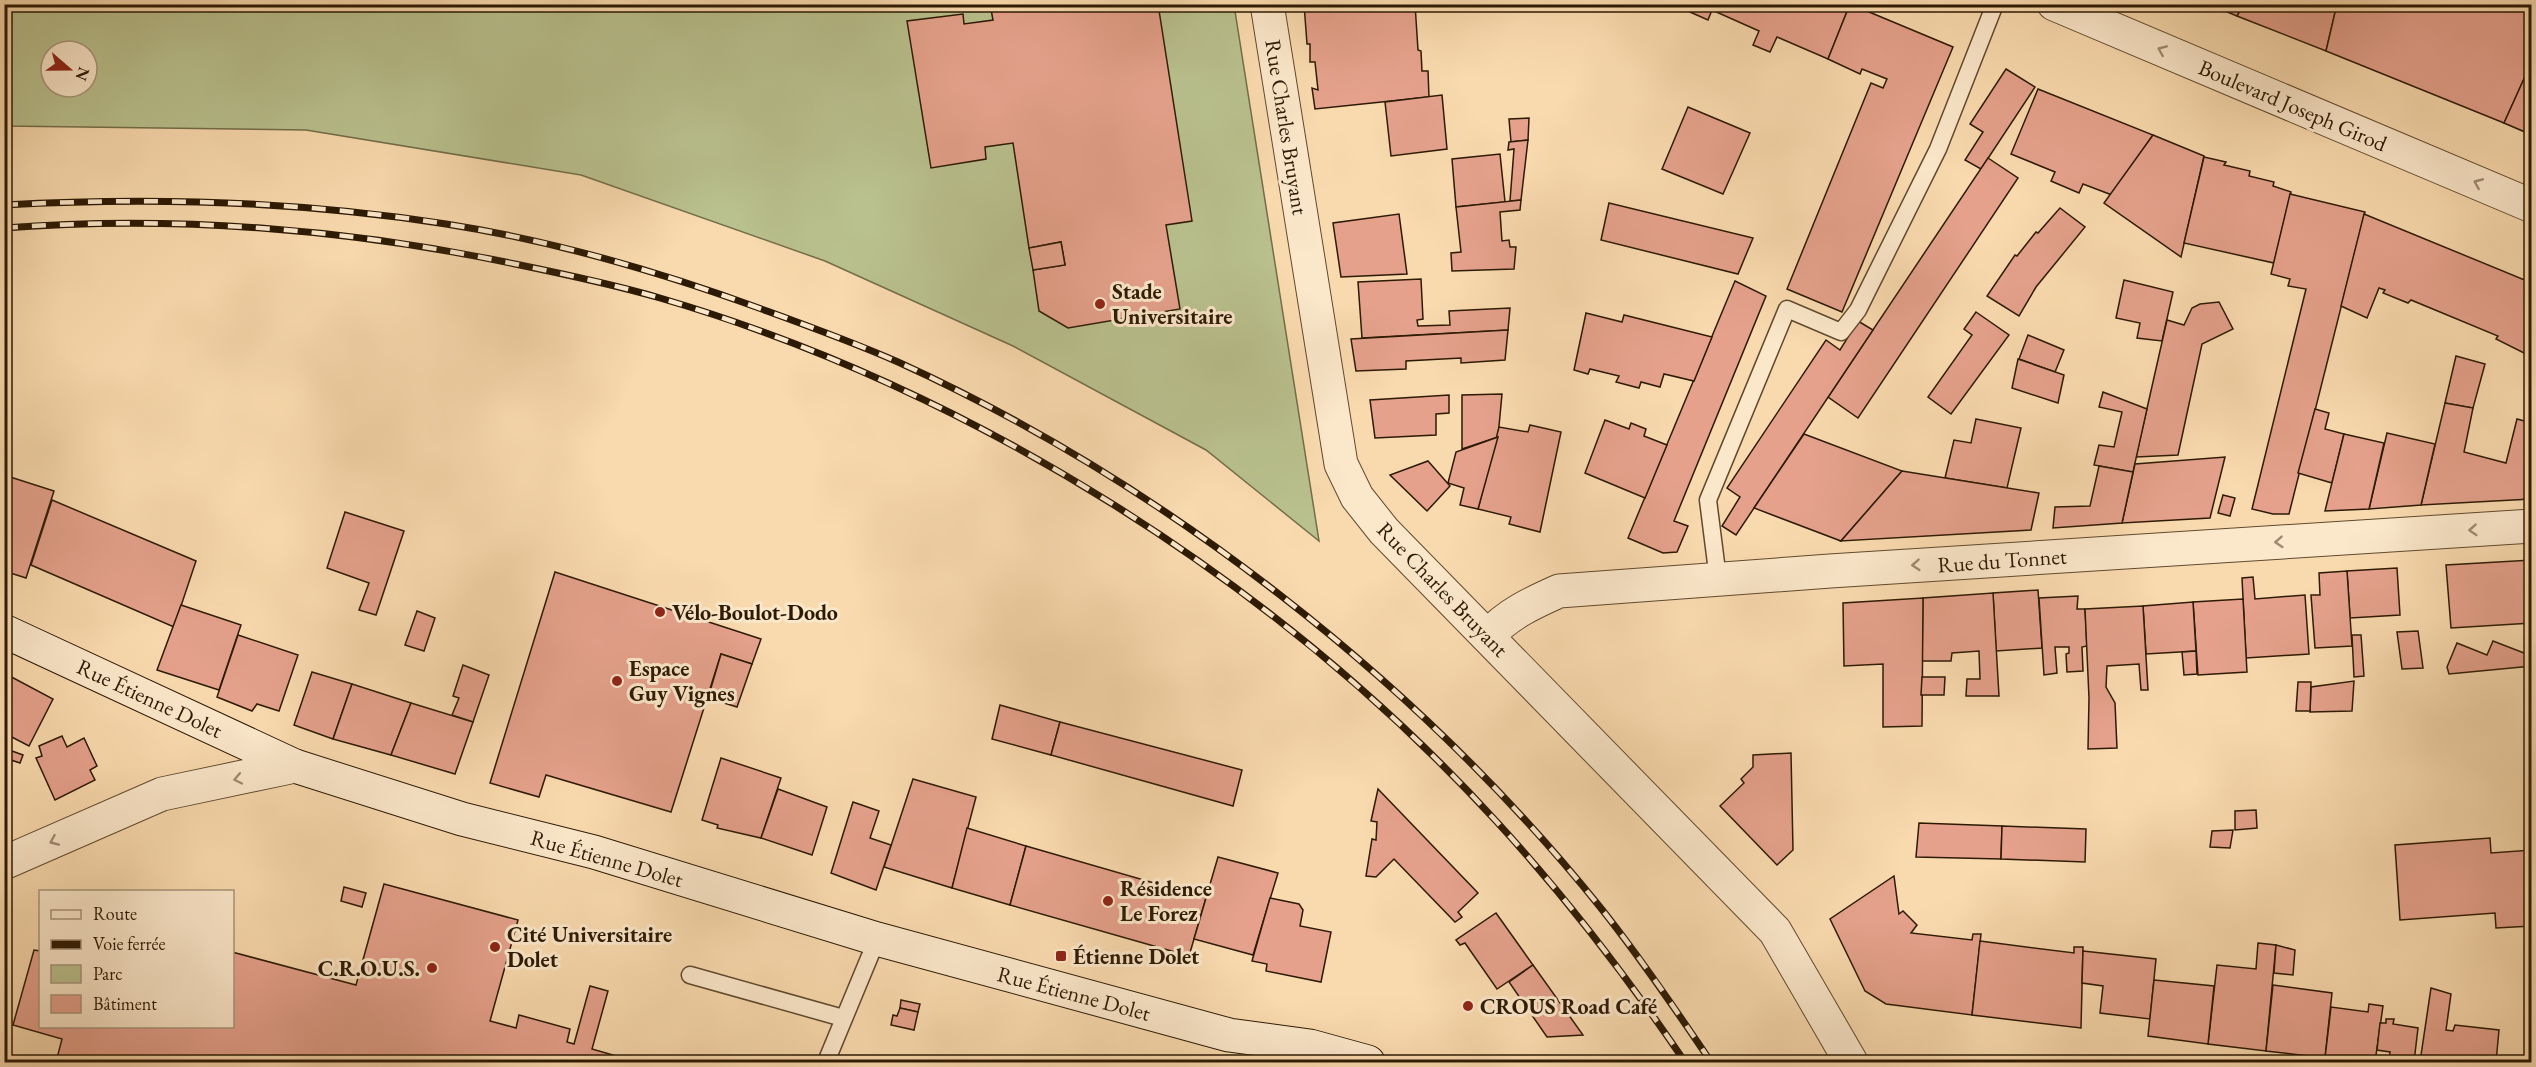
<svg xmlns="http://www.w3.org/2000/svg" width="2536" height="1067" font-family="'EB Garamond',serif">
<rect width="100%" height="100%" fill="#f9daae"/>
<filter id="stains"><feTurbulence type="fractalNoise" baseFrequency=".00333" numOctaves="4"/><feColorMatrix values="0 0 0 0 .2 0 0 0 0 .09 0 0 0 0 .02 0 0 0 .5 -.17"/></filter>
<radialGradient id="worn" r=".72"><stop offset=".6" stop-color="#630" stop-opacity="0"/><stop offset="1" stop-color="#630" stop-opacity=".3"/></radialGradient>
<path fill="#b9c18e" stroke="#736e49" stroke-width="1.5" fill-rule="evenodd" d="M4,5H1234L1319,541L1206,450L1013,346L825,261L581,175L306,130L5,126ZM51,51H87V87H51Z"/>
<g fill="#e5a18c" stroke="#2d1a04" stroke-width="1.5">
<polygon points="990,4 1158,4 1192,221 1166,225 1180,309 1068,328 1039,311 1033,270 1065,265 1061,242 1029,248 1013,143 985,147 986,159 931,168 907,21 963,14 964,24 993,20"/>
<polygon points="1304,4 1415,4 1418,50 1421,51 1422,71 1428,71 1429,97 1315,109 1312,88 1318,90 1315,62 1310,62 1310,44 1307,44"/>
<polygon points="1693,4 1850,4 1828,59 1777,37 1770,52 1753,45 1759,31 1712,10 1708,20 1690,12"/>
<polygon points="1850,4 1953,47 1842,312 1787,289 1871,83 1883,88 1887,79 1862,69 1860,74 1828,59"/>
<polygon points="2208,4 2244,4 2237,16"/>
<polygon points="2244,4 2337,4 2326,51 2237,16"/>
<polygon points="2337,4 2532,4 2532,61 2504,123 2326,51"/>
<polygon points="2532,61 2532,135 2504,123"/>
<polygon points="2006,69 2035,87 1981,169 1965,160 1983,132 1970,124"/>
<polygon points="2038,89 2153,135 2112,195 2083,184 2079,193 2051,181 2055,172 2011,154"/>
<polygon points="1442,95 1447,149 1391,156 1385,102"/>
<polygon points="1688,107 1750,133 1723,194 1662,169"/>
<polygon points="1529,118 1528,140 1511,142 1509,119"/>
<polygon points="2153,135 2204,156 2181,257 2104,203"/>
<polygon points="1528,140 1521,200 1510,201 1514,149 1508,150 1509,142"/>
<polygon points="1500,154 1505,202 1456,207 1452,159"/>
<polygon points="2204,157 2226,162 2224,165 2250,171 2249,176 2274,182 2273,186 2291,192 2274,263 2184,243"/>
<polygon points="1988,158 2018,178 1858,418 1828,397"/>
<polygon points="2290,194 2365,212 2289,514 2273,514 2252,509 2306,289 2288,286 2290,279 2271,274"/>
<polygon points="1521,200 1520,210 1500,212 1502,241 1509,240 1510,247 1516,247 1514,269 1452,271 1451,253 1461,252 1456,207"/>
<polygon points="1609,203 1753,238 1738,274 1601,240"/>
<polygon points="2060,208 2085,227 2036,287 2019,316 1987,296 2015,255 2017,256 2036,232 2038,233"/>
<polygon points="1399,214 1407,274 1341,277 1333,223"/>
<polygon points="2364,214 2532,283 2532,357 2496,339 2498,336 2411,300 2408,303 2383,293 2385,290 2379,288 2367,318 2341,306"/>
<polygon points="1061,242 1065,265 1033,270 1029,248"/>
<polygon points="1421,279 1423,319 1417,320 1418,326 1450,325 1449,311 1510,308 1508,330 1362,338 1358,282"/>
<polygon points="2124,280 2173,292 2162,341 2137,338 2140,323 2116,318"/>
<polygon points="1735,281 1766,296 1674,521 1688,526 1677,552 1663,553 1628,538"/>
<polygon points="2219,302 2233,329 2202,344 2178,455 2136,457 2167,320 2184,325 2192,308 2200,304"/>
<polygon points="1976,312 2009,335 1951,414 1928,397 1972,335 1964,329"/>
<polygon points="1586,313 1622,322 1624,315 1712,337 1694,381 1664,374 1660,387 1641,382 1639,388 1616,382 1619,376 1590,369 1588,374 1574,370"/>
<polygon points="1858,321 1873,330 1736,535 1722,526 1740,497 1727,488 1826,340 1840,350"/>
<polygon points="1508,330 1505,360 1461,363 1461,358 1406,361 1406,369 1356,371 1351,339"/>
<polygon points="2028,335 2064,350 2055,372 2019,359"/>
<polygon points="2456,356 2485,364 2473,408 2445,403"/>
<polygon points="2018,359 2064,375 2058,403 2012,388"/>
<polygon points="2103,392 2147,409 2133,472 2094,465 2099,445 2114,447 2122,412 2099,407"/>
<polygon points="1502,394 1498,437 1462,449 1462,395"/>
<polygon points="1449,395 1449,413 1436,414 1436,435 1375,438 1370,400"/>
<polygon points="2445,403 2473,408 2464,452 2506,463 2517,419 2532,423 2531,499 2421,505"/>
<polygon points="2315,409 2329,413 2325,429 2344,434 2332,483 2298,473"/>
<polygon points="1976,419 2021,428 2007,488 1945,478 1954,440 1971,443"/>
<polygon points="1605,420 1629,429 1631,423 1646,429 1644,436 1667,445 1645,498 1585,473"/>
<polygon points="1530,425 1561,432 1540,532 1509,524 1511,517 1478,509 1499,427 1528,432"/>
<polygon points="2387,433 2435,444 2421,505 2369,509"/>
<polygon points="1804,434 1902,471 1841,541 1754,508"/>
<polygon points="2344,434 2384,443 2369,509 2325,511"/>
<polygon points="1498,437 1478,509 1460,505 1464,488 1448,483 1456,452"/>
<polygon points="2225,457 2210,518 2122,523 2135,464"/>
<polygon points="1428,461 1450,486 1427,511 1390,475"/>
<polygon points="2099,466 2133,472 2122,523 2053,528 2055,507 2090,506"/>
<polygon points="1902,471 2039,493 2031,530 1841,541"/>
<polygon points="4,475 54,491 26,578 4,571"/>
<polygon points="2223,495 2235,498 2230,516 2218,513"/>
<polygon points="52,500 196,561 174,627 31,565"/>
<polygon points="345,512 404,531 376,615 359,610 369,583 327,568"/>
<polygon points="2532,560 2532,623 2451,628 2446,565"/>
<polygon points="2397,568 2400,615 2350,618 2347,571"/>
<polygon points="2347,571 2352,646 2315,648 2311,595 2320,595 2319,573"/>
<polygon points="555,572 761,639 752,664 721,654 671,812 546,775 539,797 490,783"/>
<polygon points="2253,577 2255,599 2305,595 2309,654 2246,658 2242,578"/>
<polygon points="2038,590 2042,648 1996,651 1993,593"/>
<polygon points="1993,593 1999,696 1966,696 1967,679 1980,679 1979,651 1952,653 1951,661 1922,661 1923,598"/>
<polygon points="2078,596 2077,609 2085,609 2087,646 2082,647 2083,671 2067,672 2066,654 2069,653 2069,647 2055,647 2057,673 2044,675 2039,598"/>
<polygon points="1923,598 1922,726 1883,727 1883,664 1844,666 1843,603"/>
<polygon points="2243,599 2247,672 2198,675 2193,602"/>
<polygon points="2193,602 2196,651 2146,654 2143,606"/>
<polygon points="181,605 241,625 219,690 157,670"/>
<polygon points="2143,606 2148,690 2141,690 2139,664 2107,666 2106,687 2115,703 2117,748 2088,749 2089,698 2085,609"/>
<polygon points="417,611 435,618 424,651 405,645"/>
<polygon points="2418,631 2423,668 2402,669 2397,632"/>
<polygon points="238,635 298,655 279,711 257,704 252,711 217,697"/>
<polygon points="2352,635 2361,635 2364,676 2354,677"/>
<polygon points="2531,638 2532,666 2449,674 2447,667 2457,643 2487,655 2493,641 2524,653"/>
<polygon points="2196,651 2197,674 2184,675 2182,652"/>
<polygon points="721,654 752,664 737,707 708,698"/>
<polygon points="463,665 489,675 473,722 452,715 459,698 453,696"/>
<polygon points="312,672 352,684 333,739 294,725"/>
<polygon points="4,673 53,699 29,746 4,733"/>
<polygon points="1922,677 1945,677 1944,695 1921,695"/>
<polygon points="2354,681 2352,711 2310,712 2311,687"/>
<polygon points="2298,682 2311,682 2310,711 2296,711"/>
<polygon points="352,684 411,703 391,755 333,739"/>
<polygon points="411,703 473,722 455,774 391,755"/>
<polygon points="1000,705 1060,722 1051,755 992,739"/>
<polygon points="1060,722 1242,770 1233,806 1051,755"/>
<polygon points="62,736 67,747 84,738 97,766 90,770 95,780 55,800 36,758 42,756 39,746"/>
<polygon points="12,751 23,755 20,763 8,759"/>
<polygon points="1791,753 1793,850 1777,865 1720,806 1744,783 1741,779 1753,767 1753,755"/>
<polygon points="721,758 781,778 761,838 717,828 718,825 702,820"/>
<polygon points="913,779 976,797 952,888 884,867"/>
<polygon points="778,789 827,807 812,855 761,838"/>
<polygon points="1378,789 1478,893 1458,912 1462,917 1455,922 1394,859 1376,877 1366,876 1372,839 1376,840 1377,822 1371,821"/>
<polygon points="853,802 879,811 870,838 891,845 876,890 831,873"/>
<polygon points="2256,810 2257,828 2235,830 2235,811"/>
<polygon points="1919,823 2002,826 2001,859 1916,857"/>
<polygon points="2002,826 2086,829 2085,862 2001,859"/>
<polygon points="967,828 1026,846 1010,905 952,888"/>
<polygon points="2233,830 2230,848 2210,847 2212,831"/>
<polygon points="2490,838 2491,853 2532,850 2532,926 2496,928 2495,913 2400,920 2395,845"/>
<polygon points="1026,846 1206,898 1189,956 1010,905"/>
<polygon points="1218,857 1278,873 1253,955 1194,939"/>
<polygon points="1894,876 1899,914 1903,911 1917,925 1911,933 1972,940 1973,934 1981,934 1972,1015 1886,1004 1865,991 1830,919"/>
<polygon points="384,884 518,920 490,1021 516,1028 519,1015 570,1029 567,1042 574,1044 590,986 608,991 592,1049 637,1062 56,1062 62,1039 13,1025 34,950 40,951 40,1026 232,1026 232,952 356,985"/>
<polygon points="344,887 366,893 362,907 341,901"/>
<polygon points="1270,898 1299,904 1303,910 1300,926 1331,932 1321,982 1266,971 1267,964 1252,961"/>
<polygon points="1496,913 1533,965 1497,989 1465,943 1460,945 1456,940"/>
<polygon points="1980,941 2074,953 2074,947 2083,947 2081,1028 1972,1015"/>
<polygon points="2258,943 2276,945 2266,1051 2208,1044 2217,965 2256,969"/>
<polygon points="2276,945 2295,950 2293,975 2274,973"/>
<polygon points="2083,951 2156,959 2150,1019 2100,1013 2103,986 2082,983"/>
<polygon points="1533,965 1583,1035 1547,1037 1509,982"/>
<polygon points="2154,980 2214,986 2208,1044 2148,1036"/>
<polygon points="2273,985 2332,993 2325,1058 2266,1051"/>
<polygon points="2431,988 2451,994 2446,1030 2453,1031 2455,1025 2499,1030 2496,1062 2420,1062"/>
<polygon points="901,1000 920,1004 918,1012 900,1008"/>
<polygon points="2369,1004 2383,1006 2375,1062 2325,1058 2331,1007 2368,1012"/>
<polygon points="900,1008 918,1012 914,1030 891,1025 893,1015 897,1016"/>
<polygon points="2386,1019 2394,1019 2393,1024 2418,1028 2414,1062 2389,1062 2390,1052 2377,1050 2380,1023 2386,1023"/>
</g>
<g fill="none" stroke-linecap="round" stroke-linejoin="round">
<defs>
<g id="service">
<polyline points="1718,579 1708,500 1787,309 1841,332 1858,310 1938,149 1995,4"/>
<polyline points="690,975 843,1018"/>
<polyline points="826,1062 877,939"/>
</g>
<g id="minor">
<polyline points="1267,4 1341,464 1357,497 1384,531 1775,931 1851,1062"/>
<polyline points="2054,4 2532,206"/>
<path d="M1488,636C1508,614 1532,603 1559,591L1830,571L2532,526"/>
<polyline points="4,863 162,794 295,766"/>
</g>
<polyline id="secondary" points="4,631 295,766 462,819 594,852 877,939 1229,1035 1310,1046 1368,1062"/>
</defs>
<use href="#service" stroke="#604a2e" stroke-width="19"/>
<use href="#minor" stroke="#604a2e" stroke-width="35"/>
<use href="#secondary" stroke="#2d1a04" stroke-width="35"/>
<use href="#service" stroke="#fbe7ca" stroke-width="16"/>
<use href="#minor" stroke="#fbe7ca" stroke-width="33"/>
<use href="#secondary" stroke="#fbe7ca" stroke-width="33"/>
<defs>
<g id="rail">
<path d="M4,205C152,197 300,201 446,224C555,241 664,273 767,311C811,327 855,343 898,362C1162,482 1418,681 1600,907C1640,957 1676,1010 1711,1062"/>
<path d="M4,228C173,215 350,229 515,264C564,274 612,284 660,298C971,389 1277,582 1496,821C1565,896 1628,978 1685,1062"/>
</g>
</defs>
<use href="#rail" stroke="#2d1a04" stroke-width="7"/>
<use href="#rail" stroke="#fbe7ca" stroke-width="4.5" stroke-dasharray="14" stroke-linecap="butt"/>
</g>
<defs><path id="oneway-chevron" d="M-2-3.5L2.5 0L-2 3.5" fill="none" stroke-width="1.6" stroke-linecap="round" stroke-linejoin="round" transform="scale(1.5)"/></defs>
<g stroke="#9e8b71">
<use href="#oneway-chevron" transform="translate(2162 50) rotate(-157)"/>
<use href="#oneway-chevron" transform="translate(2478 183) rotate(-157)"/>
<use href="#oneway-chevron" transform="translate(2473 530) rotate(176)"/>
<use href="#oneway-chevron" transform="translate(2279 542) rotate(176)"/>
<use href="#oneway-chevron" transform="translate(1916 565) rotate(176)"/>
<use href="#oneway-chevron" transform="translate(238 779) rotate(168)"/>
<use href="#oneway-chevron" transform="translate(54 841) rotate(156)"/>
</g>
<g fill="#8f2418" stroke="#fbe7ca" stroke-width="2">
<circle cx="1100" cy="304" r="6"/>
<circle cx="660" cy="612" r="6"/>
<circle cx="617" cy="681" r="6"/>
<circle cx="1108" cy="901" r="6"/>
<circle cx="495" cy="947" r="6"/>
<rect x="1055" y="950" width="12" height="12" rx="3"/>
<circle cx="432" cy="968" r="6"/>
<circle cx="1468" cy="1006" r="6"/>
</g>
<g text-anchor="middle" stroke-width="6" stroke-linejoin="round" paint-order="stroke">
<g font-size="22" fill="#2d1a04" stroke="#fbe7ca">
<text transform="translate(2293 105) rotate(23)" y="8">Boulevard Joseph Girod</text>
<text transform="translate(1287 127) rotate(81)" y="8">Rue Charles Bruyant</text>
<text transform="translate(2002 560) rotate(-4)" y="8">Rue du Tonnet</text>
<text transform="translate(1443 589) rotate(46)" y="8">Rue Charles Bruyant</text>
<text transform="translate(150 698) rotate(25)" y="8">Rue Étienne Dolet</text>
<text transform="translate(607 858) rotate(16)" y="8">Rue Étienne Dolet</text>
<text transform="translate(1074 993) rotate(15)" y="8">Rue Étienne Dolet</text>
</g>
<g font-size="22" font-weight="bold" fill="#2d1a04" stroke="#fbe7ca" text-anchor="start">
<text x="1112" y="299">Stade<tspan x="1112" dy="25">Universitaire</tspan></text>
<text x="672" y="620">Vélo-Boulot-Dodo</text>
<text x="629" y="676">Espace<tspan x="629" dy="25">Guy Vignes</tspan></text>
<text x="1120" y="896">Résidence<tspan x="1120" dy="25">Le Forez</tspan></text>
<text x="507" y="942">Cité Universitaire<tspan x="507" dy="25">Dolet</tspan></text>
<text x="1073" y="964">Étienne Dolet</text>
<text x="420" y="976" text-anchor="end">C.R.O.U.S.</text>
<text x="1480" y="1014">CROUS Road Café</text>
</g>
</g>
<rect width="2536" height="1067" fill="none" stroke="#f9daae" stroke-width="24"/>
<rect x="6" y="6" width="2524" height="1055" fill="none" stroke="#2d1a04" stroke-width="3"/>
<rect x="12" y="12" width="2512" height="1043" fill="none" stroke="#2d1a04" stroke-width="1.5"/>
<rect x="39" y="890" width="195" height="138" fill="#fbe7ca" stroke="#a9957b" stroke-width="1.5"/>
<rect x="51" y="910" width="30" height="9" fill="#fbe7ca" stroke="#a9957b" stroke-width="1.5"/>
<text x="93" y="920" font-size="18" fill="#2d1a04">Route</text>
<rect x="51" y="940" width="30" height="9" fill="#2d1a04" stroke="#a9957b" stroke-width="1.5"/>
<text x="93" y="950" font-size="18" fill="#2d1a04">Voie ferrée</text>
<rect x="51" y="965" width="30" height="18" fill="#b9c18e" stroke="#a9957b" stroke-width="1.5"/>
<text x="93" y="980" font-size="18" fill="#2d1a04">Parc</text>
<rect x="51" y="995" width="30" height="18" fill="#e5a18c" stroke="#a9957b" stroke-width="1.5"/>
<text x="93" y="1010" font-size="18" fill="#2d1a04">Bâtiment</text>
<g transform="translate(69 69) rotate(110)"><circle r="28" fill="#fbe7ca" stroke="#a9957b" stroke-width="1.5"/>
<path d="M0-4.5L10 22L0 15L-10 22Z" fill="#8f2418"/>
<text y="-9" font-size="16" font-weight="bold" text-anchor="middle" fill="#2d1a04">N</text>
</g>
<rect width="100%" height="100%" filter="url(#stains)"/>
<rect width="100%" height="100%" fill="url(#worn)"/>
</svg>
